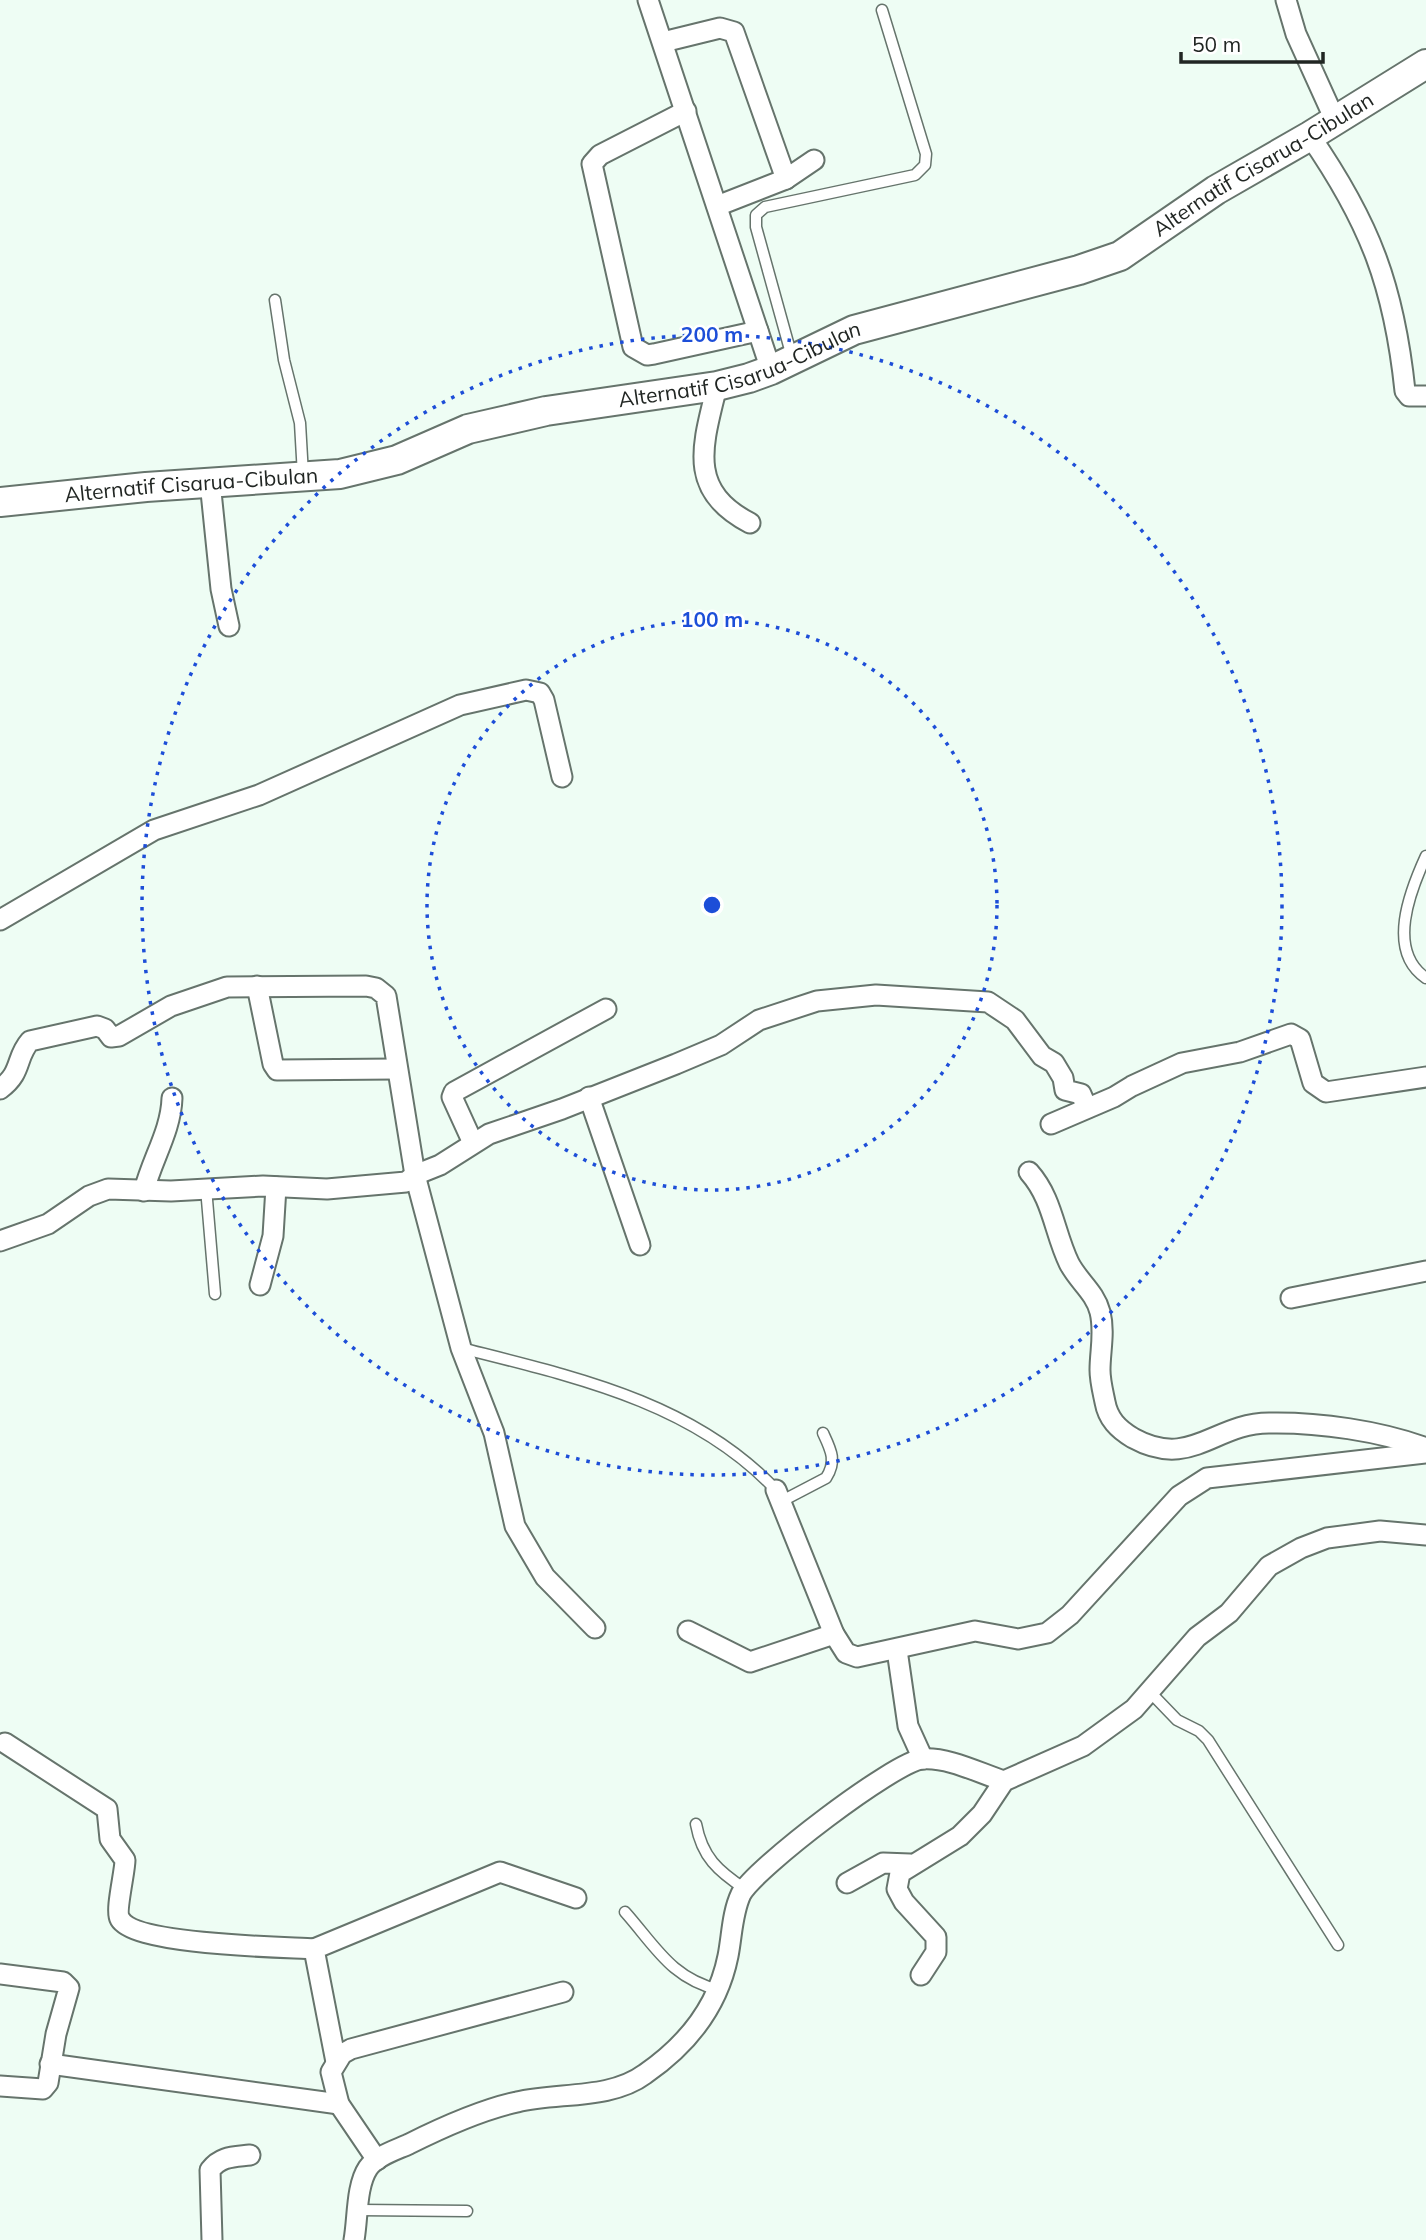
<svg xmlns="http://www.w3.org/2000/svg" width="1426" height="2240" font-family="Mulish,sans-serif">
<rect width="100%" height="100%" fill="#eefdf4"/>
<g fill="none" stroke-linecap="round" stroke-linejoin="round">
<defs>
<g id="lane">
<polyline points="275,300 284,360 300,423 303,475"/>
<polyline points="792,357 756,227 756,215 765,207 915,175 925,165 926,154 882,10"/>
<path d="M1426,856C1410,891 1386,951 1426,978"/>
<polyline points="206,1188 215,1294"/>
<path d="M461,1348C575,1377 693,1402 776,1490"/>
<path d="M782,1501L826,1478C837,1461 831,1450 823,1433"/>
<polyline points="1150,1692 1177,1720 1199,1731 1208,1740 1338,1945"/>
<path d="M696,1824C702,1857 718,1871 745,1889"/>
<path d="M625,1912C656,1947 671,1978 719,1990"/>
<polyline points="359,2210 467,2211"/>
</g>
<g id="street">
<polyline points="648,0 771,370"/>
<polyline points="1286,0 1296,34 1335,120"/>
<polyline points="663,42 720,28 734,32 786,179"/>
<polyline points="686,111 600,155 592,164 633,347 647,355 654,354 758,331"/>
<path d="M1310,136C1370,223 1394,286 1405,391L1409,396H1426"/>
<polyline points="717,206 786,179 814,160"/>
<path d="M717,386C703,444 686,490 750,523"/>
<polyline points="210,482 221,589 229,626"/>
<polyline points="0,920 154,830 259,795 460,705 526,690 540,693 544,700 562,777"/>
<polyline points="257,986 273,1064 277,1070 396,1069"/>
<path d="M0,1089C23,1072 15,1058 30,1041L97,1026L105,1029L111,1037L119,1036L171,1006L227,987L366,986L376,988L386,996L415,1175L461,1348L494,1433L515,1526L545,1577L595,1628"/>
<polyline points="589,1097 640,1245"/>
<polyline points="1051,1124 1114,1097 1132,1086 1182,1063 1240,1052 1291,1034 1300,1039 1313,1083 1326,1092 1426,1077"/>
<polyline points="473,1143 452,1097 454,1092 606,1009"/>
<path d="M1029,1172C1053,1199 1054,1232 1069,1263C1078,1281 1095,1292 1100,1312C1105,1332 1100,1351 1100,1370C1100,1381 1103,1392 1105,1402C1108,1419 1118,1429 1133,1438C1191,1470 1214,1423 1269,1423C1318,1422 1381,1431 1426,1448"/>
<path d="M144,1191C152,1159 171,1131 172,1098"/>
<polyline points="0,1241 48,1224 89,1196 108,1189 171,1191 263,1186 327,1189 406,1182 415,1175 440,1165 489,1134 562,1109 676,1064 721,1045 759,1020 817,1001 876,995 988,1002 1015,1020 1042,1056 1054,1063 1063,1078 1065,1090 1081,1094 1087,1108"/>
<polyline points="260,1285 273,1236 276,1187"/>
<polyline points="1291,1298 1426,1271"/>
<polyline points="776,1490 834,1634 846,1653 857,1657 975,1631 1018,1639 1047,1633 1070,1615 1179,1496 1207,1478 1426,1453"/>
<polyline points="688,1631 750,1662 834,1634"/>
<polyline points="897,1650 908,1726 923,1759"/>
<path d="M5,1743L107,1809L110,1839L125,1860C125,1872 115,1911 120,1919C135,1945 282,1947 314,1949"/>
<polyline points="847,1883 883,1863 910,1864"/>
<polyline points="0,1974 63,1982 69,1988 56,2034 48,2083 43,2089 0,2086"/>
<polyline points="921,1975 936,1952 936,1937 904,1902 897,1889 900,1873 960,1836 982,1814 1004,1781 1083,1746 1134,1709 1197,1637 1229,1613 1269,1566 1301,1548 1327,1538 1380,1531 1426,1535"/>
<polyline points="336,2062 314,1949 500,1872 576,1898"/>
<polyline points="50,2064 339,2104"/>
<polyline points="377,2160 339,2104 331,2072 342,2054 351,2049 563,1992"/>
<path d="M212,2240L210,2170C221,2156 233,2157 250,2155"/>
<path d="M354,2240C358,2218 356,2186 368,2168C376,2156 396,2150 409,2144C443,2127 480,2110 517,2102C558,2092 610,2100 645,2074C687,2045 718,2006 728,1956C732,1936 732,1913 741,1894C755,1868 894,1762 922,1759C949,1757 979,1773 1004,1781"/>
</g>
<g id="secondary">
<path id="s1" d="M0,502L146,487L340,474L397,460L468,429L546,411L717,386L749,378L771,370L854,330L1079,270L1120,256L1216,190L1310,136L1426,64"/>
</g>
</defs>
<use href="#lane" stroke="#66746c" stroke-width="13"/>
<use href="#street" stroke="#66746c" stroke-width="23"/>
<use href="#secondary" stroke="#66746c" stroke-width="32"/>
<use href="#lane" stroke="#fff" stroke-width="10"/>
<use href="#street" stroke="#fff" stroke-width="19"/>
<use href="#secondary" stroke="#fff" stroke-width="28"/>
</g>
<g fill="none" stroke="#1d4ed8" stroke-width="3.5" stroke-dasharray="3.5 7">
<circle cx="712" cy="905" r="285"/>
<circle cx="712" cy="905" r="570"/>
</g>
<g text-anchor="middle" stroke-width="5" stroke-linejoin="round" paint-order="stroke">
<g font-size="21" fill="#212623" stroke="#fff">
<text dy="7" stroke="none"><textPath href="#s1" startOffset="1325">Alternatif Cisarua-Cibulan</textPath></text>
<text dy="7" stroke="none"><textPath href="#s1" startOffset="758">Alternatif Cisarua-Cibulan</textPath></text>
<text dy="7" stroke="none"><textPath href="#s1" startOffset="192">Alternatif Cisarua-Cibulan</textPath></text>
</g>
</g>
<circle cx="712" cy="905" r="10" fill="#1d4ed8" stroke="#fff" stroke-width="3.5"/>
<g font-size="21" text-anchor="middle" font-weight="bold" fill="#1d4ed8" stroke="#fff" stroke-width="5" stroke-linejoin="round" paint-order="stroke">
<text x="712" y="342">200 m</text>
<text x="712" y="627">100 m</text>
</g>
<path d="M1181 52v10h142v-10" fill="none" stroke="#212623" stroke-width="3.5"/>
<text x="1192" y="52" font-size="21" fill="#212623" stroke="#ffffff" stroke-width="5" paint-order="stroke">50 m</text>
</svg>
